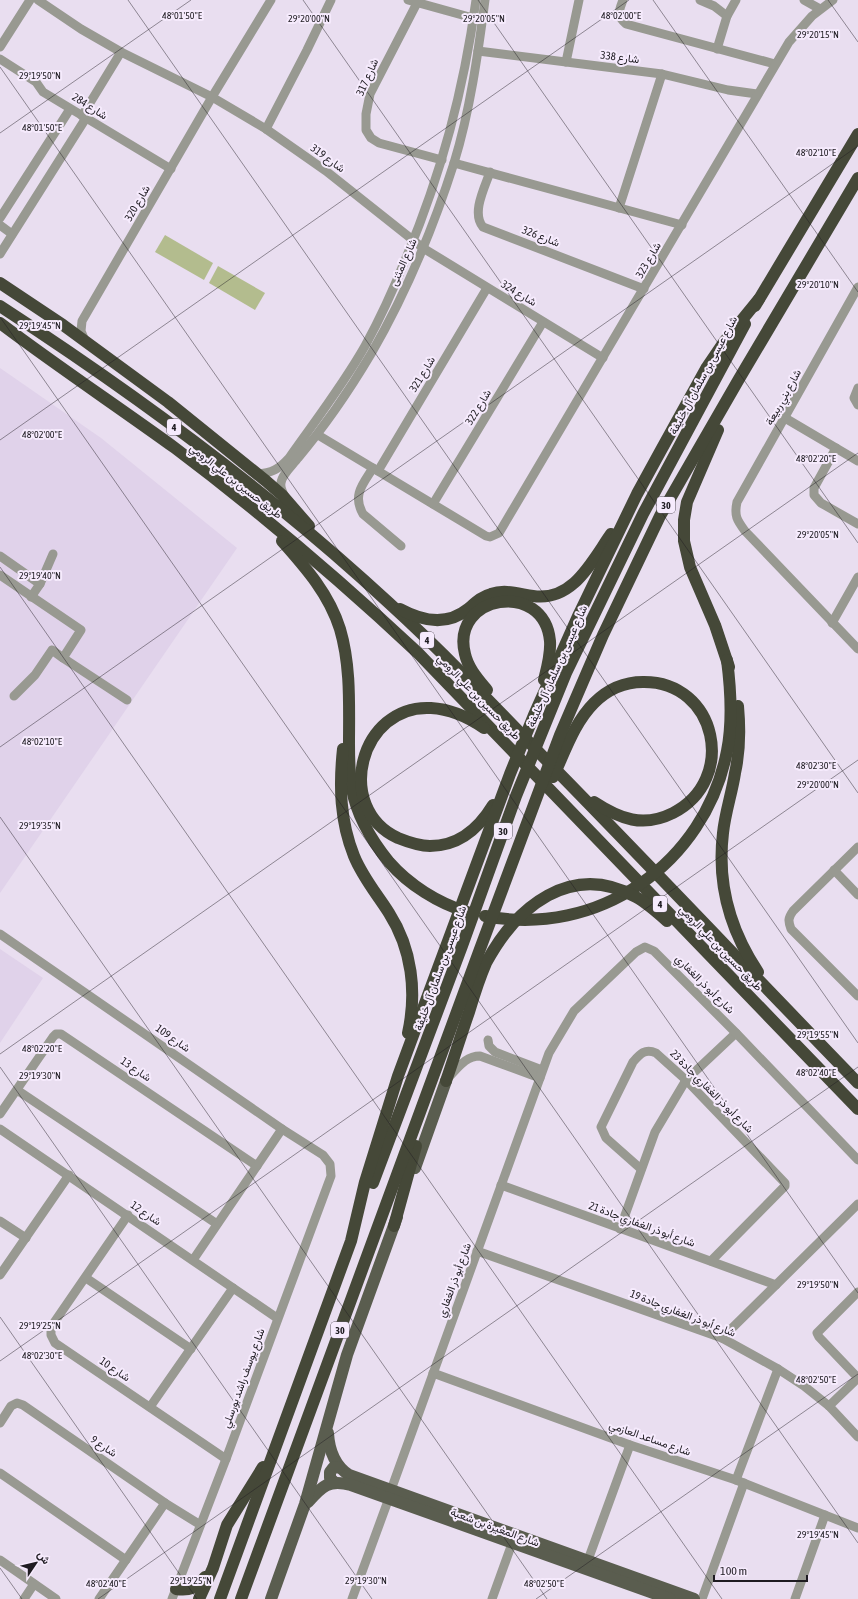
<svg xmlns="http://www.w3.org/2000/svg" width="858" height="1599" font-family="'Asap Condensed',Vazirmatn,sans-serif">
<rect width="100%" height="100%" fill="#e9def0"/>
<g fill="#e0d2ea">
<polygon points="0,368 101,438 237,548 0,893"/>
<polygon points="0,949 43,978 0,1043"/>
</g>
<g fill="#b3bc8e">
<polygon points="165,235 213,263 204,280 155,252"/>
<polygon points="218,266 265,293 255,310 209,283"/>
</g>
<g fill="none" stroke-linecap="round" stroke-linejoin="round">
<g stroke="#989991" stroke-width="9">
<polyline points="38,0 81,29 121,52 212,97 266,129 326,171 423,248 603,358"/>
<polyline points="408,0 473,18"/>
<path d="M623,0C619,11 616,15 626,24L775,64"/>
<polyline points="700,0 714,6 727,16"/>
<polyline points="804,0 820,9"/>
<polyline points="417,3 370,94 366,114 366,130 371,138 379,143 442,160"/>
<polyline points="0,47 30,0"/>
<polyline points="717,49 727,16 736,0"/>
<polyline points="478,51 662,74 728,90 757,94"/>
<polyline points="0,59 36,82 43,92 171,169"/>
<polyline points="566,62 579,0"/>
<polyline points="82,116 121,52"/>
<polyline points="266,129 307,50 331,0"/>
<polyline points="454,163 682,225"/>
<path d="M490,172C485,187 471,213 483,227L644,289"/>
<polyline points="619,208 662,74"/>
<polyline points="0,218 70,109"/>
<polyline points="0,225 12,234"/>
<polyline points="0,254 86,118"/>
<path d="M858,287L737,502C734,516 737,520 745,531L858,649"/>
<polyline points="85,341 81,331 82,321 212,97 271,0"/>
<polyline points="858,388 854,398 858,405"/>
<polyline points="785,418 858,461"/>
<polyline points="318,435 486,536 490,537 499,533 789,42 812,16 833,0"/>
<polyline points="836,448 814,488 814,495 821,503 858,524"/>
<path d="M373,468C363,484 352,495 363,514L401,546"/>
<polyline points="378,471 487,288"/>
<path d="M257,474C272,473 279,469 289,458C315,421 343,385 365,346C381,317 394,288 406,258C441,175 464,89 476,0"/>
<path d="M285,497C283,493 280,488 281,483C282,474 293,465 298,458C325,426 349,391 371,354C405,295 433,229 454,163C470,111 478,54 485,0"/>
<polyline points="433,504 543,322"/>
<polyline points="0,556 40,584"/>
<polyline points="0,575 81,630 63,658 52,650 35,675 14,696"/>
<polyline points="31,597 40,584 53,554"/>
<polyline points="832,623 858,577"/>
<polyline points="63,658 127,700"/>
<path d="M858,847L793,911C788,918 788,921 791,929L858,996"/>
<polyline points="834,870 858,895"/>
<polyline points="0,934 282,1129 323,1155 330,1164 331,1176 226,1459 172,1599"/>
<polyline points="488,1040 489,1046 495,1052 542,1070"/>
<path d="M448,1078C458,1068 465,1056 480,1056L540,1078"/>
<polyline points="17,1090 217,1224"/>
<polyline points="0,1114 53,1037 56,1034 61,1034 257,1166"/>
<polyline points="0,1129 277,1318"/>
<path d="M641,1169L606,1138L601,1127L633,1062C640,1054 645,1048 656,1053L686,1080L785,1183V1186L711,1261"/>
<polyline points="501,1185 776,1285"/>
<polyline points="128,1215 51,1327 51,1335 55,1343 226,1459"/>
<polyline points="0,1221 26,1238"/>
<polyline points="620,1229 655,1132 686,1080 736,1033"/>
<polyline points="477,1251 722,1338 778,1369 804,1386 829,1406 858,1437"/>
<polyline points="193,1260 282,1129"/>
<polyline points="0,1275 69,1175"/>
<polyline points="86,1278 191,1349"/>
<polyline points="722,1338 858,1204"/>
<polyline points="433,1373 630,1445 736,1480 858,1528"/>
<polyline points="829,1406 858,1378 819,1337 817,1333 858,1292"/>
<polyline points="150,1407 233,1288"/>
<polyline points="0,1423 11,1406 17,1403 23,1405 165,1503 199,1524"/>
<polyline points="0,1473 126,1560"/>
<polyline points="736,1480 778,1369"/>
<polyline points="391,1490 549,1053 574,1011 636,952 645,947 654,951 736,1033 858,1160"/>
<polyline points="0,1560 56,1599"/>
<polyline points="588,1560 630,1445"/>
<polyline points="24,1599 34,1584"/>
<polyline points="99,1599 165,1503"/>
<polyline points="352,1599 389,1498"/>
<polyline points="492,1599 514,1538"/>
<polyline points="702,1599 744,1483"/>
<polyline points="795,1599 825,1515"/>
</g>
<g stroke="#5a5d4f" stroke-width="12">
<polyline points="415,1168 446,1081"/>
<path d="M328,1433C329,1450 334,1465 349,1475L694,1599"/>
<polyline points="334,1482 330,1478 330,1472 333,1468 339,1467"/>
<path d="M308,1502C322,1486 329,1479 351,1485L670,1599"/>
<polyline points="271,1599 305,1504 347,1355 397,1217"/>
</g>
<g stroke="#454838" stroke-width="12">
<polyline points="0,283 63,325 168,402 266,481 282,495 309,526"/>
<path d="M0,306C137,395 269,492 389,603C446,655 500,712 554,768C656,872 756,978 858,1083"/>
<polyline points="755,306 858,134"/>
<path d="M0,323C57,366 117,406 175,448C260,512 341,581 418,653L858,1109"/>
<polyline points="718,430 687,502 684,520 684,541 690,567 715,625 729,667"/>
<path d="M282,541C306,568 329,594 340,629C351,666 349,706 349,744C349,759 349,775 352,789C357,817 372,841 389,862C409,885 438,903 467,912"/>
<path d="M400,609C422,621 447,626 468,609C475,603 482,596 491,594C505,589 519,594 533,596C573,602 592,561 611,534"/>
<path d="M487,690C478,679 468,668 465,654C450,595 544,579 550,641C551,654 547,668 544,680"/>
<path d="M738,706C740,728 740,751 735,773C732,793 725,813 723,833C717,883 730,930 758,972"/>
<path d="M484,728C468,717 450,709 431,708C360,704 333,808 398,838C408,842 419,846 430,846C459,846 479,828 493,805"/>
<path d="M343,749C339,786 340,821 354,856C363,878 377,894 389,913C412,949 417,992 408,1033"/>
<path d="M553,777C565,752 574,723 594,703C607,690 624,682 643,682C717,681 738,780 673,813C643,828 620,819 594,802"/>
<path d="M485,916C598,938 705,864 727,751C733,721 731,691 727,660"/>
<path d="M446,1081C454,1058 461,1035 469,1012C474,995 479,979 486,963C516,907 571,861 636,897C647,903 657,912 667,921"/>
<polyline points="373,1183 462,946 516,796 566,673 643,514 745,324"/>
<polyline points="394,1226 416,1146"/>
<path d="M176,1589C190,1591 196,1588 205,1577"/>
<polyline points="199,1599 213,1568 227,1525 263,1467"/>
<polyline points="220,1599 351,1241 365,1182 398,1076 510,774 534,715 579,614 637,494 660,452 707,367 724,342 759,299"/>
<polyline points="241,1599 480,949 560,735 603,635 660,516 739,379 858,178"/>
</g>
</g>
<path fill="none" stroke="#1e1b21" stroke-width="1" stroke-opacity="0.45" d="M128,0L858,1043M303,0L858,793M478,0L858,543M653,0L858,292M828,0L858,42M0,67L858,1293M0,133L191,0M0,317L858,1543M0,440L629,0M0,567L722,1599M0,747L858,146M0,817L547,1599M0,1054L858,453M0,1067L372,1599M0,1317L197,1599M0,1361L858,760M0,1568L22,1599M98,1599L858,1067M536,1599L858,1374"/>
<g text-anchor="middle" stroke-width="4" stroke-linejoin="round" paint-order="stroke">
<g fill="#f6ebfd" stroke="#5f5963" stroke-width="1">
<rect x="167" y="419" width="14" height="16" rx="3"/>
<rect x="657" y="497" width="18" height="16" rx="3"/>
<rect x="420" y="632" width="14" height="16" rx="3"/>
<rect x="494" y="823" width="18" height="16" rx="3"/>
<rect x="653" y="896" width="14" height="16" rx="3"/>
<rect x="331" y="1322" width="18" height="16" rx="3"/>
</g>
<g font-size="10" font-weight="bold" fill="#1e1b21">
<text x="174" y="431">4</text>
<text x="666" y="509">30</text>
<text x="427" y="644">4</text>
<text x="503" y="835">30</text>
<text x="660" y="908">4</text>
<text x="340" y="1334">30</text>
</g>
<g font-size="11" fill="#1e1b21" stroke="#f6ebfd">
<text transform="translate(620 57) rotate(7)" y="4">شارع 338</text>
<text transform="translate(367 77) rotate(-66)" y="4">شارع 317</text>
<text transform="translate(90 106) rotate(32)" y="4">شارع 284</text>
<text transform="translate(328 158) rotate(36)" y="4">شارع 319</text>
<text transform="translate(137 203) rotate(-60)" y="4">شارع 320</text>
<text transform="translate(541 236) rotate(21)" y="4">شارع 326</text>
<text transform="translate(648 260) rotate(-60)" y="4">شارع 323</text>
<text transform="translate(403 262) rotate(-66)" y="4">شارع المثنى</text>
<text transform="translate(519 293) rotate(31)" y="4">شارع 324</text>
<text transform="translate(422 374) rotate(-59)" y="4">شارع 321</text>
<text transform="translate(703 375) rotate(-62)" y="4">شارع عيسى بن سلمان آل خليفة</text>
<text transform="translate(783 397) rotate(-61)" y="4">شارع بني ربيعة</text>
<text transform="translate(478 407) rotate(-59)" y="4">شارع 322</text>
<text transform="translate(236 481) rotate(38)" y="4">طريق حسين بن علي الرومي</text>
<text transform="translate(557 666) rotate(-66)" y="4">شارع عيسى بن سلمان آل خليفة</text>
<text transform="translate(479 697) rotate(46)" y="4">طريق حسين بن علي الرومي</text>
<text transform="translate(721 948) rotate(46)" y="4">طريق حسين بن علي الرومي</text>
<text transform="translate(440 968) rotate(-70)" y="4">شارع عيسى بن سلمان آل خليفة</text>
<text transform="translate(705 984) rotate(45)" y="4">شارع أبو ذر الغفاري</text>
<text transform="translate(173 1038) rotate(35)" y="4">شارع 109</text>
<text transform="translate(136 1069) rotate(34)" y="4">شارع 13</text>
<text transform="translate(712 1091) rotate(45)" y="4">شارع أبو ذر الغفاري جادة 23</text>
<text transform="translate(146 1213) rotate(34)" y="4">شارع 12</text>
<text transform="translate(642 1224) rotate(20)" y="4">شارع أبو ذر الغفاري جادة 21</text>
<text transform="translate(454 1280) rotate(-70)" y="4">شارع أبو ذر الغفاري</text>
<text transform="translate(683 1313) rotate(21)" y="4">شارع أبو ذر الغفاري جادة 19</text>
<text transform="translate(115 1369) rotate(34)" y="4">شارع 10</text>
<text transform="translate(243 1378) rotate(-70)" y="4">شارع يوسف راشد بورسلي</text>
<text transform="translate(650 1438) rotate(19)" y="4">شارع مساعد العازمي</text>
<text transform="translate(104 1446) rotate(34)" y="4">شارع 9</text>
<text transform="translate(495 1527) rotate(20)" y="4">شارع المغيرة بن شعبة</text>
</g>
</g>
<g font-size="10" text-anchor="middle" fill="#1e1b21" stroke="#f6ebfd" stroke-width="4" stroke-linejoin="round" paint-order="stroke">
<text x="182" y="19">48°01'50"E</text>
<text x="621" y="19">48°02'00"E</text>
<text x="309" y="22">29°20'00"N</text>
<text x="484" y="22">29°20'05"N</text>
<text x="818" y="38">29°20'15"N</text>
<text x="40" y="79">29°19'50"N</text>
<text x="42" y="131">48°01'50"E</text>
<text x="816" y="156">48°02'10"E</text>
<text x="818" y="288">29°20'10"N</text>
<text x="40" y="329">29°19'45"N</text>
<text x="42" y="438">48°02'00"E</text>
<text x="816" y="462">48°02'20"E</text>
<text x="818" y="538">29°20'05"N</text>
<text x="40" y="579">29°19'40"N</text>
<text x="42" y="745">48°02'10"E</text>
<text x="816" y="769">48°02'30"E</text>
<text x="818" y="788">29°20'00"N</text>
<text x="40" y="829">29°19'35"N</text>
<text x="818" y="1038">29°19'55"N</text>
<text x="42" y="1052">48°02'20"E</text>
<text x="816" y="1076">48°02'40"E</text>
<text x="40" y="1079">29°19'30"N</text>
<text x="818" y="1288">29°19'50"N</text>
<text x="40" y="1329">29°19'25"N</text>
<text x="42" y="1359">48°02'30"E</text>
<text x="816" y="1383">48°02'50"E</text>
<text x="818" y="1538">29°19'45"N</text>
<text x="191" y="1584">29°19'25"N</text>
<text x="366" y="1584">29°19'30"N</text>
<text x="106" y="1587">48°02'40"E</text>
<text x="544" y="1587">48°02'50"E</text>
</g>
<g transform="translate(36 1563) rotate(55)" stroke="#f6ebfd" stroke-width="3" paint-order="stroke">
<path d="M0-3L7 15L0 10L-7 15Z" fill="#1e1b21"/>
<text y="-6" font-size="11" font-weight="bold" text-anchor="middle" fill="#1e1b21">ش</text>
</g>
<path d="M714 1575v6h93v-6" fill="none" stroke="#1e1b21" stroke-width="2"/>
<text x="720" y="1575" font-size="12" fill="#1e1b21" stroke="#f6ebfd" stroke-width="3" paint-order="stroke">100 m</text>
</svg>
